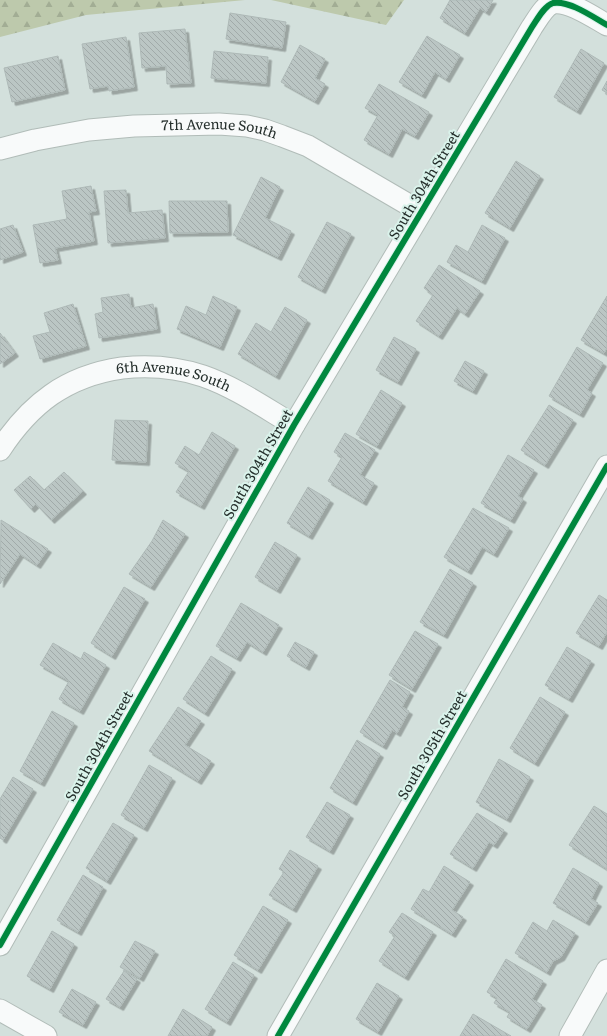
<svg xmlns="http://www.w3.org/2000/svg" width="607" height="1036" font-family="Literata,serif">
<defs>
<pattern id="forest-firs" width="22" height="20" patternUnits="userSpaceOnUse"><rect width="22" height="20" fill="#bdc9ac"/><path d="M5 1l3.5 6h-7zM16 11l3.5 6h-7z" fill="#a2ad94"/></pattern>
<pattern id="building-back-hatch" width="6" height="6" patternUnits="userSpaceOnUse"><rect width="6" height="6" fill="#bbc6c4"/><path d="M-1 5l2 2M0 0l6 6M5-1l2 2" fill="none" stroke="#a1aaa9"/></pattern>
<filter id="shadow"><feDropShadow dx="3.5" dy="3.5" stdDeviation="0" flood-color="#0004"/></filter>
</defs>
<rect width="100%" height="100%" fill="#d3e0dc"/>
<g fill="url(#forest-firs)">
<polygon points="0,0 245,0 86,15 0,37"/>
<polygon points="271,0 404,0 386,25"/>
</g>
<g fill="url(#building-back-hatch)" stroke="#aeb9b7" filter="url(#shadow)">
<polygon points="450,0 493,0 486,12 480,8 465,33 440,18"/>
<polygon points="230,13 286,22 282,48 226,39"/>
<polygon points="185,29 191,83 167,84 166,66 142,68 139,33"/>
<polygon points="427,36 460,55 446,79 435,72 422,95 399,82"/>
<polygon points="126,37 134,87 109,91 108,86 90,89 82,44"/>
<polygon points="300,45 325,59 315,78 325,84 315,101 281,82"/>
<polygon points="581,49 604,63 577,111 554,97"/>
<polygon points="214,51 268,57 266,83 211,78"/>
<polygon points="58,56 65,90 12,102 4,68"/>
<polygon points="607,81 607,93 602,90"/>
<polygon points="379,84 429,112 415,136 402,129 389,154 364,140 378,115 365,108"/>
<polygon points="516,161 540,176 510,228 485,213"/>
<polygon points="261,177 280,187 265,218 291,231 278,257 233,235"/>
<polygon points="91,186 96,211 89,212 94,241 55,248 58,260 40,263 33,225 67,219 62,191"/>
<polygon points="126,190 128,213 162,210 165,238 108,243 104,191"/>
<polygon points="169,201 227,201 228,232 170,233"/>
<polygon points="327,222 351,234 322,290 298,277"/>
<polygon points="13,225 23,252 0,260 0,229"/>
<polygon points="482,225 505,238 482,281 447,262 456,245 468,252"/>
<polygon points="439,265 480,291 465,314 457,308 439,336 416,321 433,295 424,288"/>
<polygon points="129,294 131,308 153,304 157,329 99,338 95,314 103,312 101,298"/>
<polygon points="213,296 237,307 220,347 177,329 186,306 206,315"/>
<polygon points="607,296 607,348 604,353 581,340"/>
<polygon points="73,304 86,346 40,359 33,336 50,332 44,313"/>
<polygon points="285,307 307,320 276,376 238,354 256,323 271,332"/>
<polygon points="0,333 15,353 0,364"/>
<polygon points="394,337 416,349 398,382 376,370"/>
<polygon points="577,347 603,363 587,390 592,393 580,414 549,396"/>
<polygon points="465,361 484,371 473,391 454,381"/>
<polygon points="381,390 402,403 377,446 356,434"/>
<polygon points="549,405 573,420 545,465 521,450"/>
<polygon points="115,420 148,421 146,462 112,460"/>
<polygon points="212,432 235,446 201,506 176,492 189,471 175,463 185,446 199,455"/>
<polygon points="345,433 375,450 360,475 374,483 363,502 328,481 342,457 334,452"/>
<polygon points="508,455 534,470 518,496 523,499 511,520 481,503"/>
<polygon points="64,472 83,491 51,520 36,504 31,509 14,490 30,476 44,490"/>
<polygon points="308,487 330,500 309,536 287,523"/>
<polygon points="473,508 509,528 494,554 482,547 468,571 444,557"/>
<polygon points="1,520 48,549 37,565 20,554 0,584"/>
<polygon points="163,520 185,534 151,587 129,574 152,541"/>
<polygon points="275,542 297,555 277,590 255,577"/>
<polygon points="450,569 473,583 444,635 420,622"/>
<polygon points="124,587 145,599 112,656 91,643"/>
<polygon points="599,595 607,600 607,632 599,646 576,633"/>
<polygon points="241,603 279,625 263,652 247,642 237,658 216,646"/>
<polygon points="415,631 438,644 412,689 389,675"/>
<polygon points="295,642 314,652 306,667 287,656"/>
<polygon points="53,643 81,659 84,652 106,665 80,711 59,699 69,681 40,665"/>
<polygon points="567,647 591,661 569,699 545,685"/>
<polygon points="211,656 232,669 205,713 183,699"/>
<polygon points="390,680 410,692 402,707 409,711 397,733 392,730 383,746 360,732"/>
<polygon points="540,697 565,712 535,763 510,748"/>
<polygon points="178,707 201,721 185,745 211,761 198,781 149,751"/>
<polygon points="52,711 74,723 41,783 20,771"/>
<polygon points="357,740 380,754 353,802 330,788"/>
<polygon points="499,759 530,777 507,819 476,802"/>
<polygon points="149,765 172,778 144,828 121,815"/>
<polygon points="13,777 33,789 3,840 0,838 0,799"/>
<polygon points="327,802 350,815 330,851 306,837"/>
<polygon points="594,806 607,814 607,869 569,845"/>
<polygon points="477,813 504,830 494,845 489,842 473,868 450,854"/>
<polygon points="113,823 134,835 107,881 86,868"/>
<polygon points="290,850 318,866 293,909 269,895 284,872 279,869"/>
<polygon points="444,866 470,882 452,910 463,917 452,934 411,909 423,889 429,892"/>
<polygon points="573,868 599,883 591,899 598,903 586,922 553,903"/>
<polygon points="83,875 103,887 78,932 57,920"/>
<polygon points="263,906 288,920 258,970 234,955"/>
<polygon points="402,913 433,932 405,977 379,961 395,936 389,932"/>
<polygon points="553,920 575,933 561,957 553,961 547,972 515,953 533,922 547,931"/>
<polygon points="52,931 74,944 50,989 27,976"/>
<polygon points="135,941 155,951 140,978 120,967"/>
<polygon points="506,959 543,981 532,999 542,1005 527,1029 507,1017 510,1012 494,1003 497,998 487,992"/>
<polygon points="233,962 254,975 227,1022 205,1009"/>
<polygon points="124,971 137,979 120,1007 106,999"/>
<polygon points="377,983 399,996 378,1032 356,1019"/>
<polygon points="72,989 96,1002 83,1025 59,1012"/>
<polygon points="183,1009 212,1027 207,1036 168,1036"/>
<polygon points="473,1014 511,1036 460,1036"/>
</g>
<g fill="none" stroke-linecap="round" stroke-linejoin="round">
<defs>
<g id="minor">
<path id="s1" d="M0,149L35,140L89,130L134,126L219,124L247,126L265,130L282,136L308,146L421,212"/>
<path id="s2" d="M0,450C30,404 66,376 122,368C150,365 176,367 203,376C235,387 265,408 294,425"/>
<path d="M0,945L294,425L532,27C537,20 544,6 553,3C569,0 593,17 607,25"/>
<polyline points="0,1010 46,1036"/>
<polyline points="278,1036 607,466"/>
<polyline points="570,1036 607,970"/>
</g>
</defs>
<use href="#minor" stroke="#b1bcb8" stroke-width="23"/>
<use href="#minor" stroke="#f8fafa" stroke-width="21"/>
<defs>
<g id="cycleway">
<path d="M0,945L294,425L532,27C537,20 544,6 553,3C569,0 593,17 607,25"/>
<polyline points="278,1036 607,466"/>
</g>
</defs>
<use href="#cycleway" stroke="#daf3eb" stroke-width="8"/>
<use href="#cycleway" stroke="#00873e" stroke-width="6"/>
</g>
<g text-anchor="middle" stroke-width="4" stroke-linejoin="round" paint-order="stroke">
<g font-size="14" fill="#252f2c" stroke="#daf3eb">
<text dy="5" stroke="none"><textPath href="#s1" startOffset="222">7th Avenue South</textPath></text>
<text transform="translate(424 185) rotate(-59)" y="5">South 304th Street</text>
<text dy="5" stroke="none"><textPath href="#s2" startOffset="205">6th Avenue South</textPath></text>
<text transform="translate(258 464) rotate(-60)" y="5">South 304th Street</text>
<text transform="translate(432 745) rotate(-60)" y="5">South 305th Street</text>
<text transform="translate(99 746) rotate(-61)" y="5">South 304th Street</text>
</g>
</g>
</svg>
